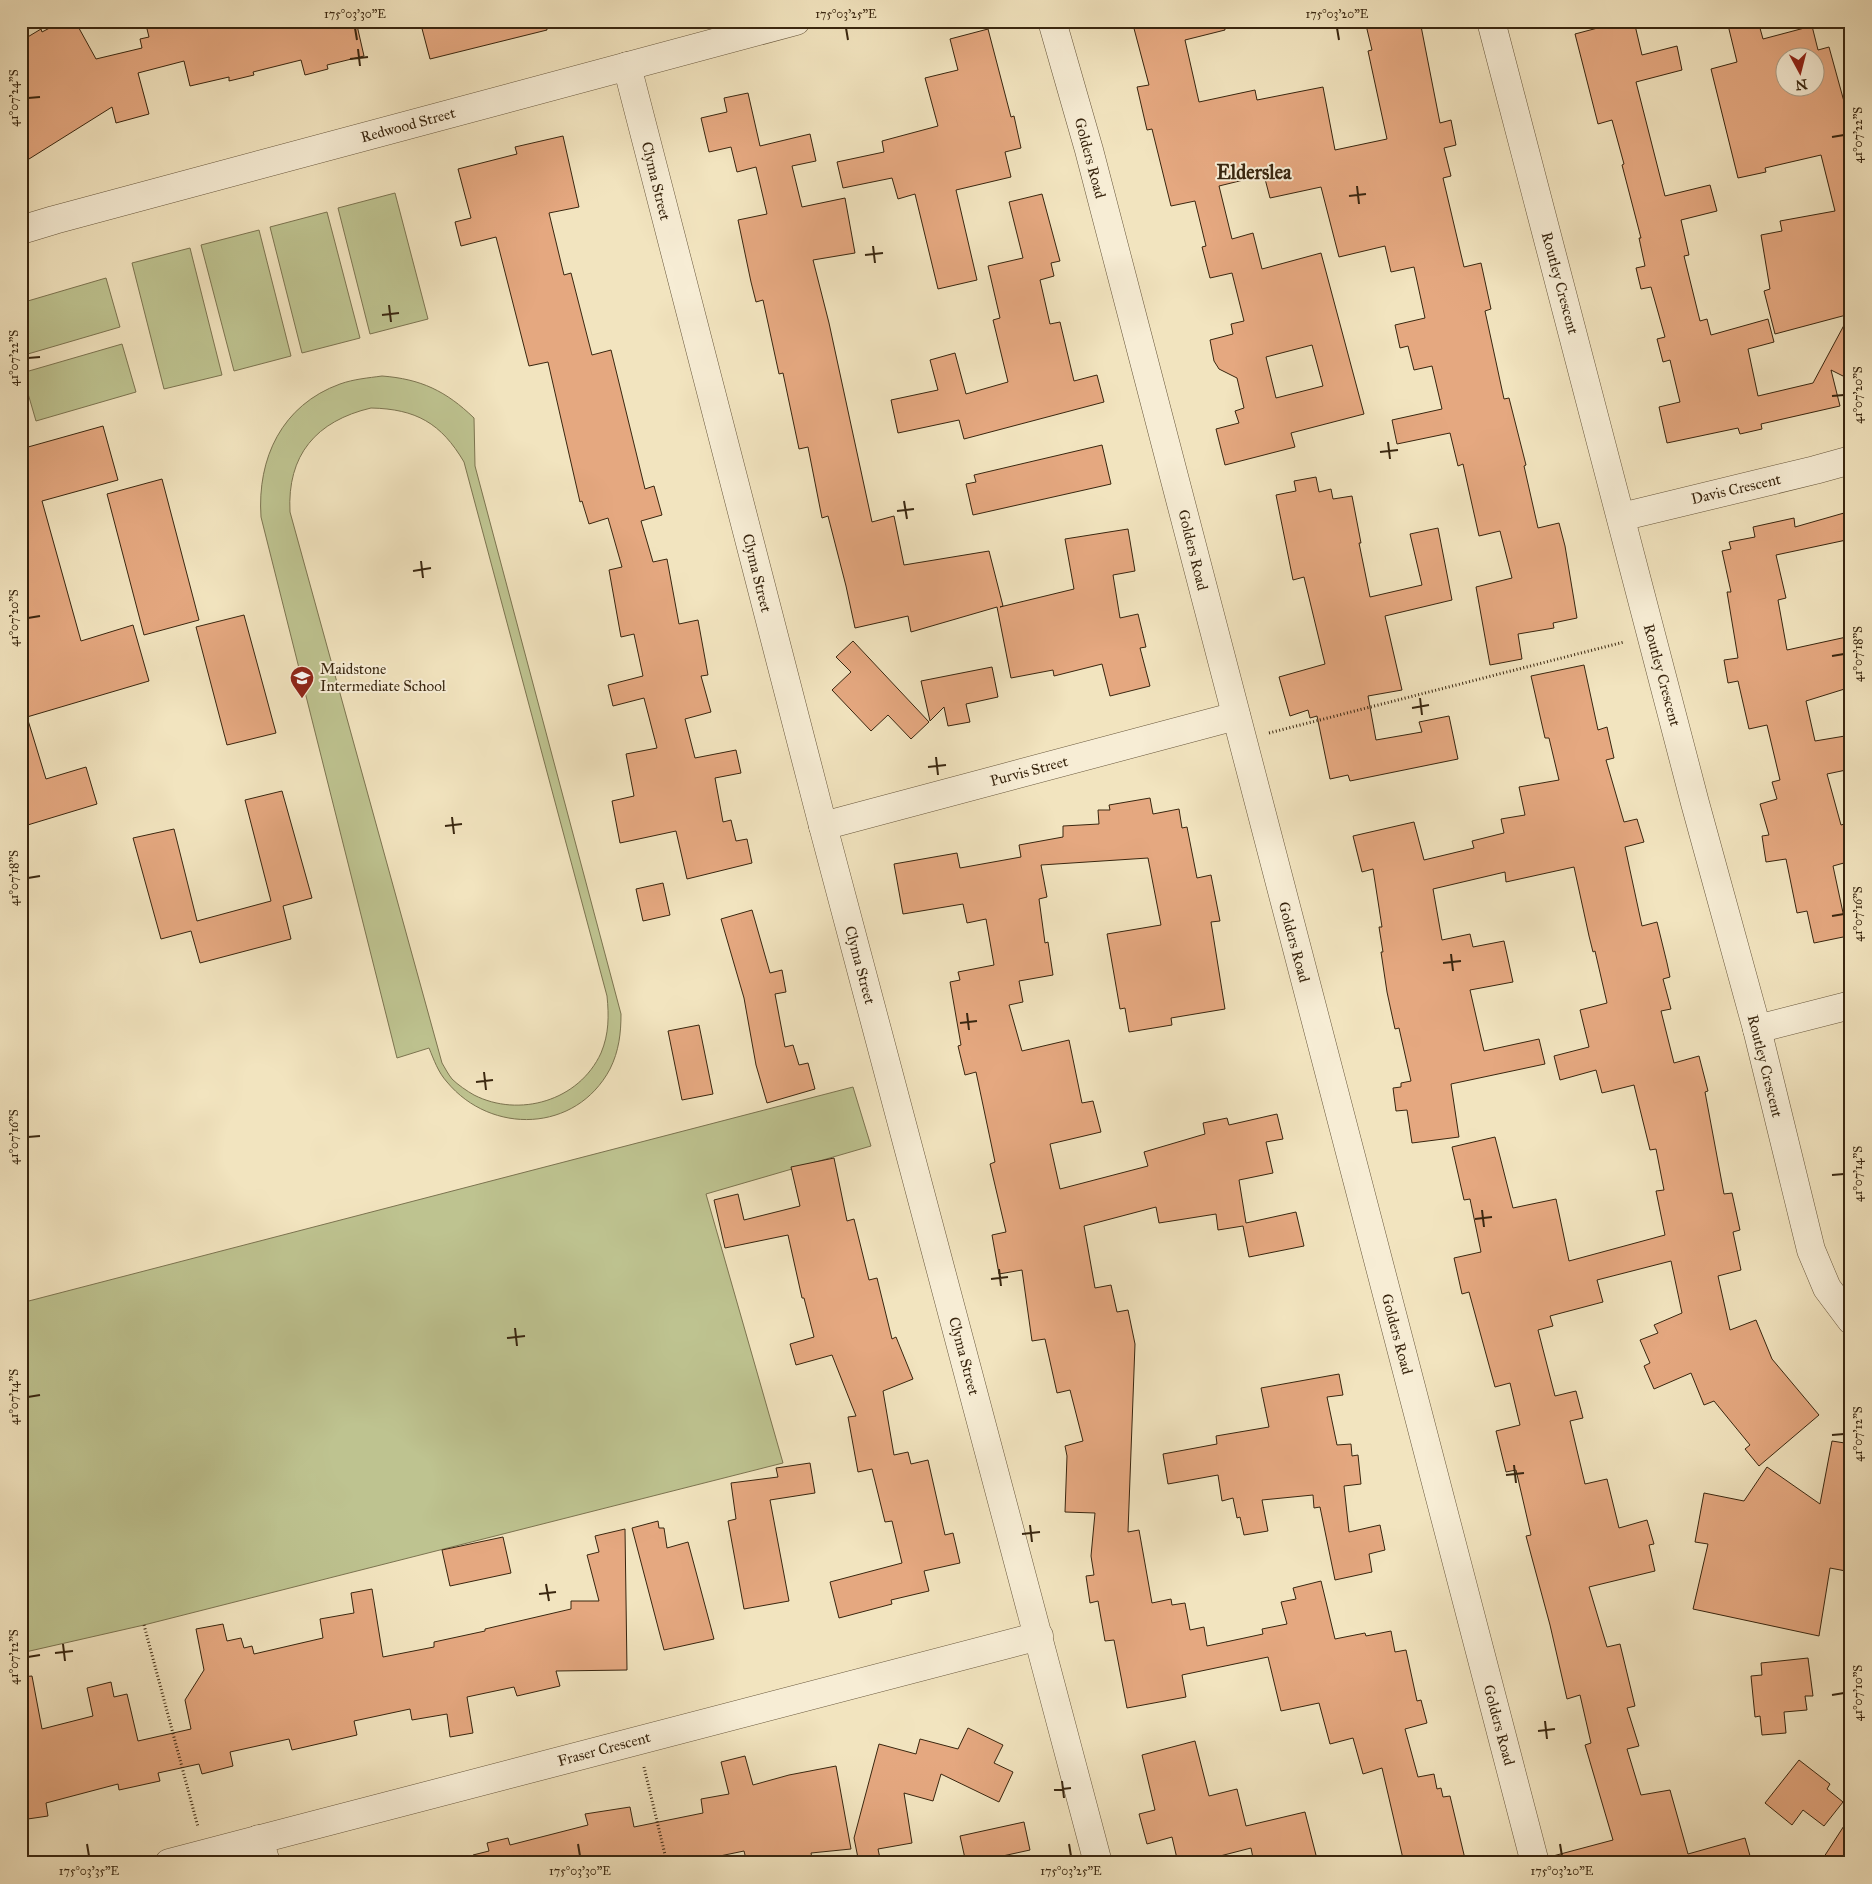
<svg xmlns="http://www.w3.org/2000/svg" width="1872" height="1884" font-family="'IM FELL Great Primer',serif">
<rect width="100%" height="100%" fill="#f2e4bf"/>
<filter id="stains"><feTurbulence type="fractalNoise" baseFrequency=".004" numOctaves="4"/><feColorMatrix values="0 0 0 0 .2 0 0 0 0 .09 0 0 0 0 .02 0 0 0 .5 -.17"/></filter>
<radialGradient id="worn" r=".72"><stop offset=".6" stop-color="#630" stop-opacity="0"/><stop offset="1" stop-color="#630" stop-opacity=".3"/></radialGradient>
<g fill="#bec390" stroke="#7c7450" fill-rule="evenodd">
<polygon points="395,193 428,319 370,334 338,208"/>
<polygon points="327,212 360,338 302,353 270,227"/>
<polygon points="259,230 291,356 234,371 201,245"/>
<polygon points="190,248 222,375 164,389 132,263"/>
<polygon points="106,278 120,327 21,356 21,303"/>
<polygon points="122,344 136,392 36,421 22,373"/>
<path d="M382,376C421,379 446,391 474,418L475,466L621,1014C621,1033 619,1051 610,1069C576,1133 491,1135 447,1082C438,1072 434,1060 429,1048L397,1058L261,517C257,458 282,405 340,384C354,379 368,378 382,376ZM371,408C416,409 441,423 464,462L607,996C609,1016 609,1034 601,1053C579,1101 519,1118 474,1095C467,1091 458,1085 452,1079C448,1074 445,1068 442,1063L290,512C287,455 316,421 371,408Z"/>
<polygon points="853,1087 871,1146 706,1194 783,1463 144,1625 21,1653 21,1303"/>
</g>
<g fill="#e5a880" stroke="#39260f" fill-rule="evenodd">
<polygon points="63,21 75,21 96,59 142,48 140,39 149,37 145,21 356,21 364,56 327,65 328,69 305,75 301,60 253,72 254,75 229,81 229,77 190,86 184,61 138,73 149,114 116,123 112,107 21,164 21,41 41,29 42,32"/>
<polygon points="420,21 546,21 547,30 430,59"/>
<path d="M1132,21H1224L1225,30L1185,40L1199,102L1255,90L1257,100L1323,87L1335,150L1387,139L1368,51L1372,50L1365,21H1420L1440,123L1451,120L1456,145L1444,148L1451,176L1443,178L1464,267L1481,263L1491,309L1485,311L1504,399L1509,398L1526,465L1524,466L1538,528L1559,523L1565,546L1577,618L1553,623L1554,628L1518,634L1522,659L1490,665L1476,587L1512,578L1500,531L1479,536L1463,464L1458,466L1450,433L1397,444L1392,420L1442,409L1432,366L1414,370L1408,346L1400,348L1395,325L1425,318L1414,267L1391,272L1385,246L1339,257L1321,187L1270,198L1264,175L1219,186L1232,239L1253,233L1262,269L1321,253L1364,414L1291,433L1295,447L1225,465L1216,429L1239,423L1235,411L1244,408L1237,378L1219,369L1214,361L1210,340L1233,334L1231,324L1244,321L1232,273L1210,278L1202,247L1206,246L1195,201L1171,206L1152,129L1147,130L1137,87L1149,85ZM1312,345L1323,386L1276,398L1266,357Z"/>
<path d="M1624,21H1634L1642,55L1677,46L1682,70L1636,82L1665,196L1710,185L1717,211L1681,220L1689,255L1684,256L1700,321L1707,319L1711,335L1768,319L1774,342L1748,349L1758,396L1813,383L1850,314L1775,334L1764,291L1770,289L1761,235L1782,231L1780,221L1835,211L1821,155L1765,168L1766,172L1738,178L1711,69L1737,62L1727,21H1758L1763,39L1812,26L1818,50L1829,47L1851,127V380L1831,370L1840,406L1761,424L1762,429L1740,434L1738,428L1667,443L1659,407L1680,402L1670,360L1663,362L1657,339L1665,337L1651,287L1641,289L1636,268L1645,266L1639,238H1641L1622,165L1624,164L1612,120L1598,124L1575,34ZM1784,58H1814V88H1784Z"/>
<polygon points="988,29 1011,117 1014,116 1021,148 1005,152 1011,177 956,190 977,280 938,289 915,194 898,199 892,178 843,188 837,162 884,152 882,141 938,126 925,78 958,70 950,39"/>
<polygon points="748,93 760,146 810,134 816,161 792,166 802,207 845,198 855,253 813,260 829,323 872,522 894,516 904,565 989,551 1003,606 1000,607 1074,589 1065,539 1128,529 1135,571 1113,575 1120,618 1138,614 1146,647 1140,648 1150,686 1110,696 1102,664 1054,676 1053,670 1011,678 997,607 911,632 908,616 855,628 846,586 828,516 822,518 808,447 799,449 783,373 779,374 763,300 756,302 751,282 738,220 767,214 756,167 737,172 731,147 709,152 701,118 727,112 724,98"/>
<polygon points="563,136 579,207 549,213 564,275 571,273 592,355 611,350 645,489 654,486 662,515 641,521 653,562 667,559 679,624 698,620 708,675 701,676 711,712 685,719 695,758 736,750 741,773 715,778 723,822 731,820 736,841 747,839 752,863 687,879 676,831 620,843 612,801 634,796 626,754 657,748 644,698 613,706 608,685 643,676 634,634 621,637 609,570 622,567 608,518 589,524 582,501 580,502 548,362 529,366 496,237 461,246 455,222 471,218 458,169 517,154 515,147"/>
<polygon points="1042,194 1060,261 1051,263 1054,276 1040,280 1050,324 1060,322 1074,381 1097,375 1104,402 964,439 959,420 898,433 891,400 938,390 930,360 955,353 966,394 1008,382 993,320 1000,318 988,266 1023,258 1009,202"/>
<polygon points="103,426 118,480 42,501 81,641 133,625 149,681 27,717 46,779 86,767 97,804 21,827 21,449"/>
<polygon points="1102,445 1111,484 973,515 966,484 976,482 974,475"/>
<polygon points="1316,477 1319,492 1331,489 1333,499 1352,496 1361,543 1359,543 1370,597 1422,585 1410,534 1438,528 1452,600 1385,616 1402,690 1368,696 1376,740 1422,732 1419,722 1449,716 1458,759 1350,781 1348,775 1330,779 1317,716 1310,718 1308,710 1290,716 1279,677 1325,664 1304,577 1293,580 1276,495 1296,491 1294,481"/>
<polygon points="162,479 199,620 144,635 107,494"/>
<polygon points="1851,511 1851,539 1776,555 1786,598 1778,600 1787,650 1851,636 1851,687 1806,701 1815,741 1851,735 1851,769 1827,774 1841,825 1851,822 1851,861 1833,866 1848,936 1814,943 1807,911 1797,913 1786,859 1766,862 1762,836 1769,835 1760,804 1777,799 1772,782 1780,780 1767,725 1749,729 1738,681 1728,683 1724,660 1738,658 1727,592 1731,592 1722,551 1731,549 1729,542 1755,537 1753,527 1794,518 1795,527"/>
<polygon points="244,615 276,733 227,745 196,627"/>
<polygon points="853,641 929,722 911,739 888,715 871,731 832,690 851,672 836,657"/>
<polygon points="1584,665 1598,730 1607,727 1614,758 1606,760 1624,822 1637,819 1644,842 1625,847 1642,926 1657,922 1667,963 1670,977 1663,979 1671,1009 1661,1011 1674,1063 1699,1056 1708,1091 1705,1092 1724,1194 1732,1193 1740,1230 1733,1232 1741,1270 1718,1276 1730,1330 1756,1320 1772,1359 1819,1415 1759,1466 1745,1449 1750,1445 1714,1401 1704,1405 1691,1373 1654,1389 1644,1366 1650,1363 1640,1340 1658,1333 1654,1325 1682,1313 1671,1261 1597,1280 1603,1302 1550,1316 1553,1326 1538,1330 1555,1396 1576,1391 1583,1418 1570,1421 1585,1484 1607,1479 1619,1528 1647,1520 1654,1544 1649,1545 1655,1571 1589,1587 1607,1647 1620,1644 1635,1706 1627,1708 1639,1746 1627,1749 1641,1795 1670,1790 1688,1854 1745,1838 1752,1863 1554,1863 1553,1856 1613,1840 1585,1745 1591,1743 1580,1695 1567,1699 1550,1625 1526,1536 1531,1535 1516,1470 1506,1472 1496,1431 1520,1425 1510,1383 1495,1387 1469,1292 1462,1294 1454,1258 1481,1252 1470,1199 1464,1200 1452,1147 1495,1137 1513,1208 1556,1199 1569,1261 1665,1235 1656,1191 1664,1190 1656,1149 1650,1150 1634,1085 1602,1093 1596,1070 1560,1080 1554,1056 1589,1047 1580,1010 1607,1003 1595,951 1593,952 1589,936 1574,867 1506,882 1505,872 1433,889 1442,940 1470,934 1473,947 1504,941 1513,982 1470,990 1484,1051 1539,1039 1545,1064 1451,1084 1459,1137 1412,1143 1407,1110 1396,1111 1393,1088 1401,1087 1401,1083 1411,1081 1399,1028 1395,1029 1387,992 1381,952 1383,952 1379,927 1382,927 1373,869 1362,872 1353,836 1414,822 1424,860 1474,848 1472,841 1504,833 1501,819 1525,815 1519,787 1559,780 1549,738 1545,738 1531,676"/>
<polygon points="992,667 998,697 966,704 970,722 948,726 944,707 930,721 921,681"/>
<polygon points="282,791 312,898 283,906 291,939 200,963 191,931 161,939 133,838 174,829 197,921 271,901 245,800"/>
<polygon points="1150,798 1153,814 1179,809 1182,828 1187,827 1197,878 1211,875 1220,921 1211,922 1225,1009 1171,1018 1172,1025 1129,1032 1125,1008 1120,1009 1107,934 1161,925 1148,858 1041,865 1047,897 1039,899 1045,943 1048,942 1053,975 1019,981 1023,1002 1009,1005 1022,1051 1069,1040 1082,1103 1093,1101 1101,1132 1050,1144 1060,1189 1148,1166 1144,1152 1205,1134 1203,1123 1227,1118 1229,1125 1277,1114 1283,1139 1266,1142 1273,1173 1239,1180 1246,1223 1296,1212 1304,1246 1249,1257 1243,1226 1218,1230 1216,1214 1159,1223 1156,1207 1084,1226 1095,1288 1111,1285 1117,1312 1128,1310 1135,1344 1128,1532 1139,1530 1152,1603 1171,1599 1172,1605 1185,1603 1190,1630 1204,1627 1207,1646 1263,1634 1262,1629 1287,1624 1281,1602 1296,1599 1293,1588 1321,1581 1335,1639 1365,1633 1366,1636 1391,1631 1395,1652 1406,1650 1417,1701 1421,1700 1427,1723 1405,1729 1418,1777 1434,1774 1437,1789 1441,1788 1443,1797 1450,1796 1466,1863 1404,1863 1382,1768 1363,1774 1353,1738 1330,1744 1319,1703 1281,1711 1268,1657 1182,1675 1186,1697 1127,1708 1114,1640 1105,1641 1098,1601 1090,1603 1086,1576 1094,1575 1091,1556 1095,1513 1065,1512 1067,1456 1065,1446 1083,1441 1070,1390 1057,1393 1045,1339 1032,1341 1022,1270 999,1274 992,1235 1006,1232 990,1164 995,1162 976,1072 965,1075 958,1046 961,1045 950,982 960,980 958,972 994,965 986,919 967,923 963,904 903,914 894,864 957,853 960,868 1021,857 1019,845 1063,837 1063,826 1099,824 1098,810 1110,810 1109,805"/>
<polygon points="663,883 670,915 643,921 636,889"/>
<polygon points="752,910 770,973 782,970 786,992 775,994 785,1047 793,1045 799,1065 808,1063 815,1089 767,1103 756,1065 744,998 721,919"/>
<polygon points="699,1025 713,1094 682,1100 668,1031"/>
<polygon points="834,1158 847,1221 854,1219 869,1280 877,1278 892,1339 896,1337 913,1379 883,1391 894,1455 908,1452 911,1464 928,1460 945,1535 953,1533 960,1563 924,1571 929,1591 891,1600 892,1604 839,1618 830,1582 902,1563 892,1521 885,1522 872,1469 858,1472 848,1417 856,1416 832,1355 796,1365 790,1344 814,1337 804,1298 802,1298 788,1235 725,1248 714,1200 738,1194 744,1220 800,1206 791,1167"/>
<polygon points="1339,1374 1343,1395 1327,1397 1337,1445 1351,1444 1352,1456 1358,1455 1361,1484 1344,1486 1349,1532 1380,1525 1385,1550 1369,1554 1372,1572 1335,1580 1320,1507 1314,1508 1313,1495 1262,1500 1268,1531 1244,1535 1240,1517 1237,1518 1233,1498 1222,1501 1218,1475 1168,1484 1163,1454 1217,1444 1216,1436 1269,1427 1261,1388"/>
<polygon points="1832,1441 1851,1444 1851,1572 1830,1568 1819,1636 1693,1609 1708,1544 1695,1542 1704,1493 1744,1501 1767,1467 1820,1504"/>
<polygon points="810,1463 815,1493 770,1500 789,1601 744,1609 728,1521 736,1519 731,1483 778,1477 776,1468"/>
<polygon points="658,1521 659,1528 664,1528 667,1548 688,1542 714,1639 664,1650 632,1528"/>
<polygon points="625,1529 627,1670 556,1671 560,1686 517,1696 514,1687 467,1697 473,1733 450,1737 447,1714 412,1720 410,1709 354,1721 357,1735 292,1750 289,1739 230,1752 233,1766 202,1774 199,1764 158,1773 160,1781 119,1790 118,1784 46,1803 48,1816 21,1820 21,1677 32,1676 42,1729 93,1716 87,1688 111,1682 114,1697 127,1694 138,1741 191,1729 185,1700 204,1670 196,1629 223,1624 227,1641 241,1638 244,1648 252,1646 254,1654 323,1638 320,1619 354,1613 351,1593 372,1589 383,1657 434,1647 434,1642 485,1631 485,1629 571,1609 571,1601 599,1601 587,1555 599,1552 595,1536"/>
<polygon points="503,1537 511,1573 450,1586 442,1550"/>
<polygon points="1808,1658 1813,1696 1805,1696 1807,1710 1784,1712 1786,1733 1762,1735 1760,1716 1755,1717 1751,1676 1762,1675 1761,1663"/>
<polygon points="968,1728 1003,1745 994,1763 1013,1772 999,1802 941,1774 933,1801 904,1793 912,1843 878,1849 881,1863 859,1863 854,1838 879,1744 916,1754 920,1739 958,1749"/>
<polygon points="1195,1741 1209,1796 1237,1789 1246,1826 1305,1812 1318,1863 1254,1863 1251,1848 1193,1863 1178,1863 1172,1837 1147,1844 1139,1814 1155,1810 1142,1755"/>
<polygon points="745,1756 753,1785 789,1775 836,1766 851,1849 811,1853 813,1863 747,1863 744,1851 686,1863 474,1863 473,1855 489,1851 487,1843 508,1838 510,1845 588,1825 585,1814 630,1807 634,1827 703,1813 701,1799 729,1794 721,1762"/>
<polygon points="1799,1760 1830,1784 1827,1789 1843,1802 1824,1826 1803,1810 1792,1825 1765,1803"/>
<polygon points="1851,1815 1851,1863 1820,1863"/>
<polygon points="1024,1822 1030,1850 998,1857 999,1863 966,1863 960,1836"/>
</g>
<g fill="none" stroke-linecap="round" stroke-linejoin="round">
<defs>
<g id="minor">
<polyline points="1052,21 1089,150 1138,338 1535,1863"/>
<polyline points="1491,21 1695,803 1757,1029 1811,1250 1827,1288 1851,1320"/>
<polyline points="627,66 823,826 1098,1863"/>
<polyline points="21,230 54,220 796,21"/>
<polyline points="1621,517 1815,470 1851,460"/>
<polyline points="823,826 1236,716"/>
<polyline points="1757,1029 1851,1005"/>
<polyline points="259,1839 266,1863"/>
<polyline points="169,1863 1039,1636"/>
</g>
</defs>
<use href="#minor" stroke="#67563b" stroke-width="29"/>
<g stroke="#39260f" stroke-width="3" stroke-dasharray="1 2.5" stroke-linecap="butt">
<polyline points="1269,733 1624,642"/>
<polyline points="144,1625 198,1827"/>
<polyline points="644,1767 667,1863"/>
</g>
<use href="#minor" stroke="#f7edd5" stroke-width="28"/>
</g>
<path fill="none" stroke="#39260f" stroke-width="2" d="M355,28L357,40M846,28L848,40M1337,28L1339,40M358,49L360,66M350,59L368,57M28,98L40,97M1832,137L1844,135M1357,186L1359,204M1349,196L1366,194M873,246L875,263M865,255L883,253M389,305L391,322M382,315L399,313M28,358L40,357M1832,396L1844,395M1388,442L1390,459M1380,452L1398,450M904,501L907,519M897,511L914,509M421,561L423,578M413,571L431,568M28,618L40,616M1832,656L1844,654M1420,698L1422,715M1412,708L1429,705M936,757L938,775M928,767L946,765M452,817L454,834M445,826L462,824M28,878L40,876M1832,916L1844,914M1451,954L1453,971M1443,963L1461,961M967,1013L969,1030M960,1023L977,1021M484,1072L486,1090M476,1082L493,1080M28,1137L40,1136M1832,1175L1844,1174M1482,1210L1484,1227M1475,1219L1492,1217M999,1269L1001,1286M991,1279L1008,1277M515,1328L517,1346M507,1338L525,1336M28,1397L40,1395M1832,1435L1844,1434M1514,1465L1516,1483M1506,1475L1524,1473M1030,1525L1032,1542M1022,1534L1040,1532M546,1584L549,1601M539,1594L556,1592M63,1644L65,1661M55,1653L73,1651M28,1657L40,1655M1832,1695L1844,1693M1545,1721L1547,1739M1538,1731L1555,1729M1062,1781L1064,1798M1054,1790L1071,1788M87,1844L89,1856M578,1844L580,1856M1069,1844L1071,1856M1560,1844L1562,1856"/>
<defs>
<symbol id="school-pin" viewBox="-11 -11 22 30"><path d="M0 17L-7.5 6A9.5 9.5 0 1 1 7.5 6Z" fill="#8f2418" stroke="#f7edd5"/><path d="M0-5L7-2L0 1L-7-2ZM-4 1L0 2.5L4 1V4Q0 6-4 4Z" fill="#fff"/></symbol>
</defs>
<g fill-rule="evenodd">
<use href="#school-pin" x="288" y="664" width="28" height="38"/>
</g>
<g text-anchor="middle" stroke-width="4" stroke-linejoin="round" paint-order="stroke">
<g font-size="15" fill="#39260f" stroke="#f7edd5">
<text transform="translate(408 125) rotate(-15)" y="5">Redwood Street</text>
<text transform="translate(1090 158) rotate(75)" y="5">Golders Road</text>
<text transform="translate(656 181) rotate(76)" y="5">Clyma Street</text>
<text transform="translate(1560 283) rotate(75)" y="5">Routley Crescent</text>
<text transform="translate(1736 489) rotate(-13)" y="5">Davis Crescent</text>
<text transform="translate(1193 550) rotate(76)" y="5">Golders Road</text>
<text transform="translate(757 573) rotate(76)" y="5">Clyma Street</text>
<text transform="translate(1662 675) rotate(75)" y="5">Routley Crescent</text>
<text transform="translate(1029 771) rotate(-15)" y="5">Purvis Street</text>
<text transform="translate(1294 942) rotate(75)" y="5">Golders Road</text>
<text transform="translate(860 965) rotate(75)" y="5">Clyma Street</text>
<text transform="translate(1765 1066) rotate(76)" y="5">Routley Crescent</text>
<text transform="translate(1397 1334) rotate(75)" y="5">Golders Road</text>
<text transform="translate(964 1356) rotate(75)" y="5">Clyma Street</text>
<text transform="translate(1499 1725) rotate(75)" y="5">Golders Road</text>
<text transform="translate(604 1749) rotate(-15)" y="5">Fraser Crescent</text>
</g>
<g font-size="15" fill="#39260f" stroke="#f7edd5" text-anchor="start">
<text x="320" y="674">Maidstone<tspan x="320" dy="17">Intermediate School</tspan></text>
</g>
<g font-size="20" font-weight="bold" fill="#39260f" stroke="#f7edd5">
<text x="1254" y="179">Elderslea</text>
</g>
</g>
<rect width="1872" height="1884" fill="none" stroke="#f2e4bf" stroke-width="55"/>
<g transform="translate(1800 72) rotate(173)"><circle r="24" fill="#f7edd5" stroke="#ab9d86"/>
<path d="M0-4L9 19L0 12L-9 19Z" fill="#8f2418"/>
<text y="-8" font-size="14" font-weight="bold" text-anchor="middle" fill="#39260f">N</text>
</g>
<rect x="28" y="28" width="1816" height="1828" fill="none" stroke="#39260f" stroke-width="2"/>
<g font-size="12" text-anchor="middle" fill="#39260f">
<text x="355" y="18">175°03'30"E</text>
<text x="846" y="18">175°03'25"E</text>
<text x="1337" y="18">175°03'20"E</text>
<text transform="translate(14 98) rotate(-90)" y="4">41°07'24"S</text>
<text transform="translate(1858 135) rotate(-90)" y="4">41°07'22"S</text>
<text transform="translate(14 358) rotate(-90)" y="4">41°07'22"S</text>
<text transform="translate(1858 395) rotate(-90)" y="4">41°07'20"S</text>
<text transform="translate(14 618) rotate(-90)" y="4">41°07'20"S</text>
<text transform="translate(1858 654) rotate(-90)" y="4">41°07'18"S</text>
<text transform="translate(14 878) rotate(-90)" y="4">41°07'18"S</text>
<text transform="translate(1858 914) rotate(-90)" y="4">41°07'16"S</text>
<text transform="translate(14 1137) rotate(-90)" y="4">41°07'16"S</text>
<text transform="translate(1858 1174) rotate(-90)" y="4">41°07'14"S</text>
<text transform="translate(14 1397) rotate(-90)" y="4">41°07'14"S</text>
<text transform="translate(1858 1434) rotate(-90)" y="4">41°07'12"S</text>
<text transform="translate(14 1657) rotate(-90)" y="4">41°07'12"S</text>
<text transform="translate(1858 1693) rotate(-90)" y="4">41°07'10"S</text>
<text x="89" y="1875">175°03'35"E</text>
<text x="580" y="1875">175°03'30"E</text>
<text x="1071" y="1875">175°03'25"E</text>
<text x="1562" y="1875">175°03'20"E</text>
</g>
<rect width="100%" height="100%" filter="url(#stains)"/>
<rect width="100%" height="100%" fill="url(#worn)"/>
</svg>
